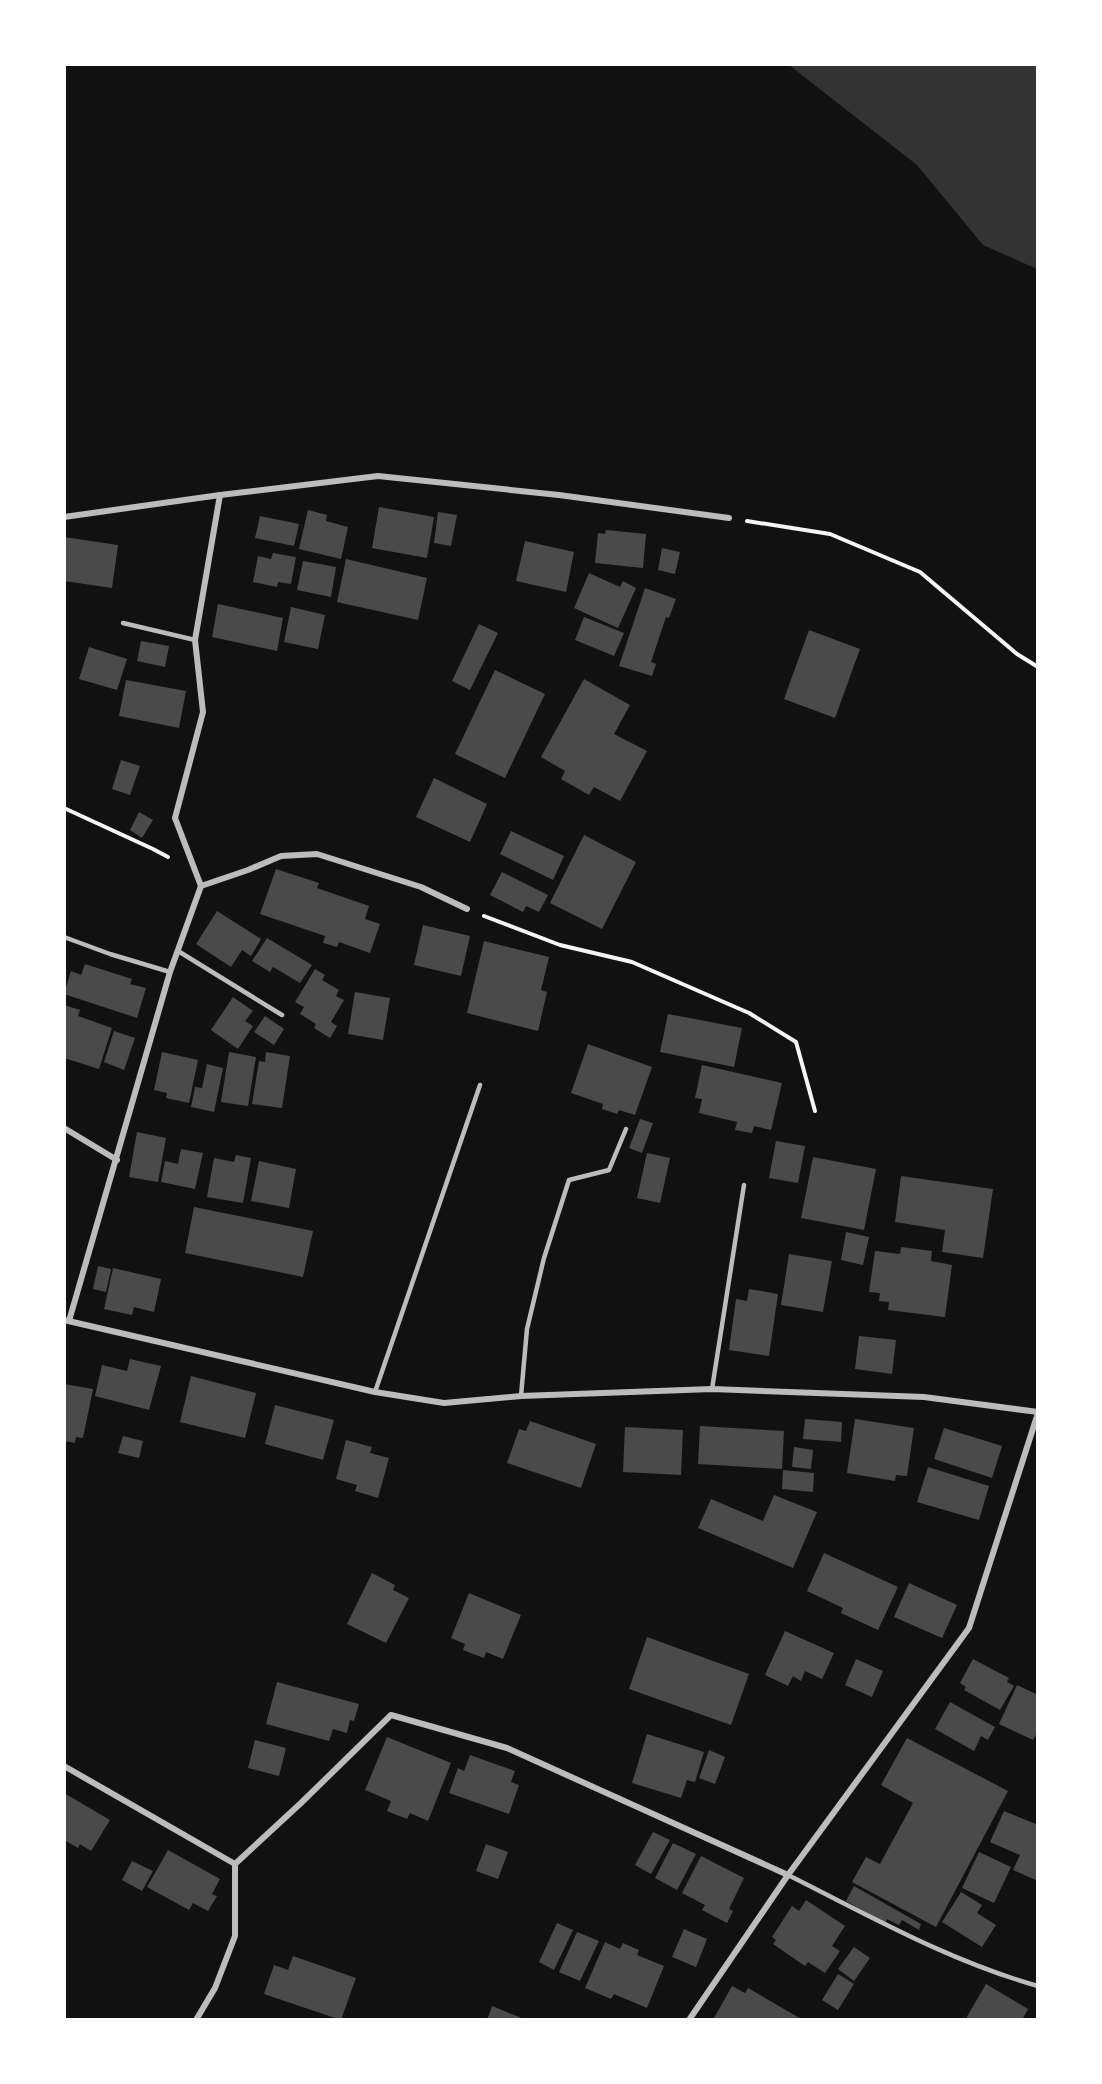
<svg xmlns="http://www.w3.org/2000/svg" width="1102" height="2084" font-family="Overpass,sans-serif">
<rect width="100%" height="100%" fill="#111"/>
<polygon fill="#333" points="789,65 1037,65 1037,269 983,245 917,165"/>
<g fill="#4a4a4a">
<polygon points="379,507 434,517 427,558 372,548"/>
<polygon points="308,510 327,515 326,521 348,527 341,559 299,549"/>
<polygon points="438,512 457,515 451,546 434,543"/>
<polygon points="260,516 299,524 294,546 255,538"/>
<polygon points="606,530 646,534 643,568 595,563 598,533 605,534"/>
<polygon points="64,537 118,545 112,588 64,581"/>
<polygon points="525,541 574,552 566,592 516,581"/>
<polygon points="662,548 680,552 675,574 658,570"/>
<polygon points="273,553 296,557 291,584 278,582 277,587 253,582 258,556 271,559"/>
<polygon points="346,559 427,578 418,620 337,602"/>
<polygon points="303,561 336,567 331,597 297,590"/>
<polygon points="589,573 620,587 623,581 636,588 618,628 574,608"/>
<polygon points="645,588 676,599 669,618 666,617 651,662 656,664 652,676 619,666"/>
<polygon points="218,604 283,618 277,651 212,637"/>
<polygon points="291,607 325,615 318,649 284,642"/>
<polygon points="584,617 624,633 614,656 575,640"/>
<polygon points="479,624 498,633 470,690 452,681"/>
<polygon points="809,630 860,649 835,718 784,699"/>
<polygon points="141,641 169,646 165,667 137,661"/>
<polygon points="89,647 127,659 117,690 79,679"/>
<polygon points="495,670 545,694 505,778 455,754"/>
<polygon points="584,679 630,705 614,734 647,751 620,801 594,787 589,795 561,779 565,771 541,757"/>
<polygon points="126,680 186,691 179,728 119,716"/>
<polygon points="121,760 140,766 130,795 112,789"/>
<polygon points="434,778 487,804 470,842 416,817"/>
<polygon points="139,812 153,820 142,838 130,830"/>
<polygon points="511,831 564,856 553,880 500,854"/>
<polygon points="584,835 636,862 602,929 550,903"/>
<polygon points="276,869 319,883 317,888 369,906 365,919 380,924 370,953 339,942 337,947 323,943 325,936 260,914"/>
<polygon points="502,872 548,895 539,912 526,906 523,912 490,895"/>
<polygon points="217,911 261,939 251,956 242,950 231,967 196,944"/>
<polygon points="423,925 470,936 461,976 414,965"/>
<polygon points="267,938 312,965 300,983 273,967 270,972 252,961"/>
<polygon points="484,941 549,957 541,990 547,992 538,1031 467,1013"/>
<polygon points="85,964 132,979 130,984 146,988 137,1018 64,994 71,971 81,975"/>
<polygon points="315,969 325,975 322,980 339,990 336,996 344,1000 331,1022 337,1026 330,1038 314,1028 316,1024 300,1014 304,1007 295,1002"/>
<polygon points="355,992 390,998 383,1040 348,1034"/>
<polygon points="233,997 253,1011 245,1021 253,1026 238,1049 211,1030"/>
<polygon points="64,1005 80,1010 78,1016 112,1028 99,1069 64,1058"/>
<polygon points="668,1014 742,1028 734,1067 660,1052"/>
<polygon points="265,1016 284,1029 274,1045 254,1032"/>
<polygon points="114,1031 135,1038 124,1070 104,1062"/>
<polygon points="588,1044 652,1067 635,1115 619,1110 617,1114 602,1109 603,1104 571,1093"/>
<polygon points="162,1052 198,1060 189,1103 166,1098 167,1093 154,1090"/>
<polygon points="229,1052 256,1057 248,1106 221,1102"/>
<polygon points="266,1052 290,1056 282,1108 252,1104 259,1061 265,1062"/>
<polygon points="207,1064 223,1068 214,1112 191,1107 195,1087 202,1088"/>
<polygon points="702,1065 782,1083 771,1130 754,1126 752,1133 735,1130 737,1122 699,1113 702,1099 695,1098"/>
<polygon points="640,1119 653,1123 642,1153 629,1148"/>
<polygon points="137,1132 166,1138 158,1182 129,1177"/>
<polygon points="776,1141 805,1146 798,1183 769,1178"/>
<polygon points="181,1149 203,1153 195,1189 161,1182 165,1161 178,1164"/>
<polygon points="647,1153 670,1158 660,1203 637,1198"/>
<polygon points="236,1155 251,1158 243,1203 207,1197 214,1158 234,1162"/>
<polygon points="813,1157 876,1169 864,1230 801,1218"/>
<polygon points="259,1161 296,1169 289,1208 251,1201"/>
<polygon points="901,1176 993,1189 983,1258 942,1252 945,1230 895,1222"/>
<polygon points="194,1207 313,1231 303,1277 185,1253"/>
<polygon points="846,1232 869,1237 863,1265 841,1260"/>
<polygon points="901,1247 932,1251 931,1261 952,1265 945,1317 888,1310 889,1302 879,1301 880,1293 869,1292 875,1251 900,1254"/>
<polygon points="789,1254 832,1261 823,1312 781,1305"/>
<polygon points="98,1266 111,1269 106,1292 93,1289"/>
<polygon points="113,1268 161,1279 154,1312 134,1307 132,1315 104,1309"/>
<polygon points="749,1289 778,1294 769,1356 729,1350 736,1299 747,1301"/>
<polygon points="859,1336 896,1340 892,1374 855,1369"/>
<polygon points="130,1359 161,1366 149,1410 95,1396 102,1365 127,1371"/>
<polygon points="191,1376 256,1393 245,1438 180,1422"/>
<polygon points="64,1384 93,1389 83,1438 76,1437 75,1443 64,1441"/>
<polygon points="275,1405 334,1420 323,1460 265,1444"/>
<polygon points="805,1419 842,1422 841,1442 803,1439"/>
<polygon points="855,1419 914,1428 907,1476 896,1475 895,1481 847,1473"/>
<polygon points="530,1421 596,1444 581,1488 507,1463 519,1429 526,1431"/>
<polygon points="700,1426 784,1431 782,1469 698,1464"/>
<polygon points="625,1427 683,1430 681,1475 623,1472"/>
<polygon points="944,1428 1002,1446 992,1478 934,1459"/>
<polygon points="123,1436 143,1441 139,1458 118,1453"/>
<polygon points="346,1440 372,1447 370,1453 389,1458 378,1498 355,1491 357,1485 336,1479"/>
<polygon points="794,1447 813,1450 811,1469 792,1467"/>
<polygon points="928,1467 989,1486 979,1520 917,1502"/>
<polygon points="783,1470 814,1473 813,1492 782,1489"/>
<polygon points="774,1495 817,1512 793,1568 698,1528 711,1499 763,1521"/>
<polygon points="824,1553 898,1587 878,1630 841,1613 843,1608 807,1591"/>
<polygon points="372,1573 395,1585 393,1590 409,1598 386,1643 347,1624"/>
<polygon points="909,1583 957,1605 942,1638 894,1617"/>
<polygon points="469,1593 521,1615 503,1659 486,1652 484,1658 463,1650 465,1644 451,1638"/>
<polygon points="785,1631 834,1653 822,1679 805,1671 801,1681 793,1676 788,1686 765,1675"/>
<polygon points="647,1637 749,1674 731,1725 629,1689"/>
<polygon points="856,1659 883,1671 872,1697 845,1685"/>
<polygon points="973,1659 1009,1678 1007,1682 1014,1686 1000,1710 964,1690 966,1687 960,1683"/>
<polygon points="277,1682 359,1704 354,1721 350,1720 347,1733 333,1729 329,1741 266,1724"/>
<polygon points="1017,1685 1038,1695 1038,1731 1033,1740 999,1724"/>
<polygon points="950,1702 995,1727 988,1740 981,1736 974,1751 935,1729"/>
<polygon points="647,1734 704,1752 695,1782 687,1780 681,1798 632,1783"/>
<polygon points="387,1737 451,1763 428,1821 410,1813 407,1819 387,1811 391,1801 365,1790"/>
<polygon points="907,1738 1008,1791 936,1927 852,1882 866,1857 880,1864 913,1803 881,1785"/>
<polygon points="255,1740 286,1748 279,1776 248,1768"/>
<polygon points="709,1750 725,1757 715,1784 699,1778"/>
<polygon points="470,1755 515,1771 511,1782 519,1785 509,1814 449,1793 458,1768 464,1771"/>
<polygon points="64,1793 110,1820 91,1851 80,1844 78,1848 64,1840"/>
<polygon points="1004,1811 1038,1825 1038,1881 1013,1870 1020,1855 990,1842"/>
<polygon points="653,1832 670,1840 651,1874 635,1865"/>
<polygon points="673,1843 696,1854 677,1890 655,1878"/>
<polygon points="486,1844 508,1852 498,1879 476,1871"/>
<polygon points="168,1850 220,1879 212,1894 217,1896 208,1911 193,1903 189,1910 147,1887"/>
<polygon points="979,1852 1011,1867 994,1903 962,1888"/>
<polygon points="701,1856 744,1878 729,1909 733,1911 727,1923 702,1910 705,1905 682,1893"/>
<polygon points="132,1861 153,1871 142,1891 122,1880"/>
<polygon points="854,1886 921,1924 919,1930 902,1920 899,1925 887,1919 885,1923 846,1901"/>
<polygon points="961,1892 982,1905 977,1913 996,1925 982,1947 942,1922"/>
<polygon points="806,1900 845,1926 832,1946 840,1951 825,1973 808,1962 805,1966 773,1944 776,1940 772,1937 792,1906 799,1911"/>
<polygon points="557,1923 573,1930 554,1970 539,1962"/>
<polygon points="684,1929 707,1939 696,1967 672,1957"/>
<polygon points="577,1932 599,1941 580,1981 559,1972"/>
<polygon points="605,1942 620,1949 623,1943 639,1950 637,1955 664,1966 647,2008 614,1994 611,1999 585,1988"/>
<polygon points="854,1947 870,1958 854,1981 838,1969"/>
<polygon points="293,1956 356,1978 341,2020 264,1994 274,1965 288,1970"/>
<polygon points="838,1974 854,1984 838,2010 822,2000"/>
<polygon points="986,1984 1028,2009 1022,2020 965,2020"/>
<polygon points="732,1986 745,1993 748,1988 803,2020 713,2020"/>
<polygon points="492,2006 524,2019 524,2020 487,2020"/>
</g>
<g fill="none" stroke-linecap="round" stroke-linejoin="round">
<g stroke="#f5f5f5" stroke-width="4">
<polyline points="747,521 830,534 920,572 1017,654 1038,667"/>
<polyline points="64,808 153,849 168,857"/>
<polyline points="484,916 560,945 632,962 749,1013 796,1042 815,1111"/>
</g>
<g stroke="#bcbcbc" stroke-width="4.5">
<polyline points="123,623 195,640"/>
<polyline points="64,937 110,954 170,972"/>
<polyline points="178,951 282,1015"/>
<polyline points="712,1389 744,1185"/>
<polyline points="375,1392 480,1085"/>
<polyline points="521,1396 527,1329 544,1258 569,1180 609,1170 626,1129"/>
<path d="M788,1875C870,1916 949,1961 1038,1986"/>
</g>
<g stroke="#bcbcbc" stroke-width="6">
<polyline points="64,517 220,495 378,476 559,495 729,518"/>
<polyline points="201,886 248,870 281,856 317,854 421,887 467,909"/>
<polyline points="64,1128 117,1160"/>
<polyline points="64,1320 375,1392 444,1403 521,1396 712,1389 924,1397 1038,1412"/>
<polyline points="69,1321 170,972 201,886 175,818 203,712 195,640 220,495"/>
<polyline points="64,1766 235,1864"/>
<polyline points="196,2020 215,1988 235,1936 235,1864 301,1803 391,1715 507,1748 788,1875"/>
<polyline points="689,2020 788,1875 969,1628 1038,1413"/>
</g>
</g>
<rect width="1102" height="2084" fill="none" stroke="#ffffff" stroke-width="132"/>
</svg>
